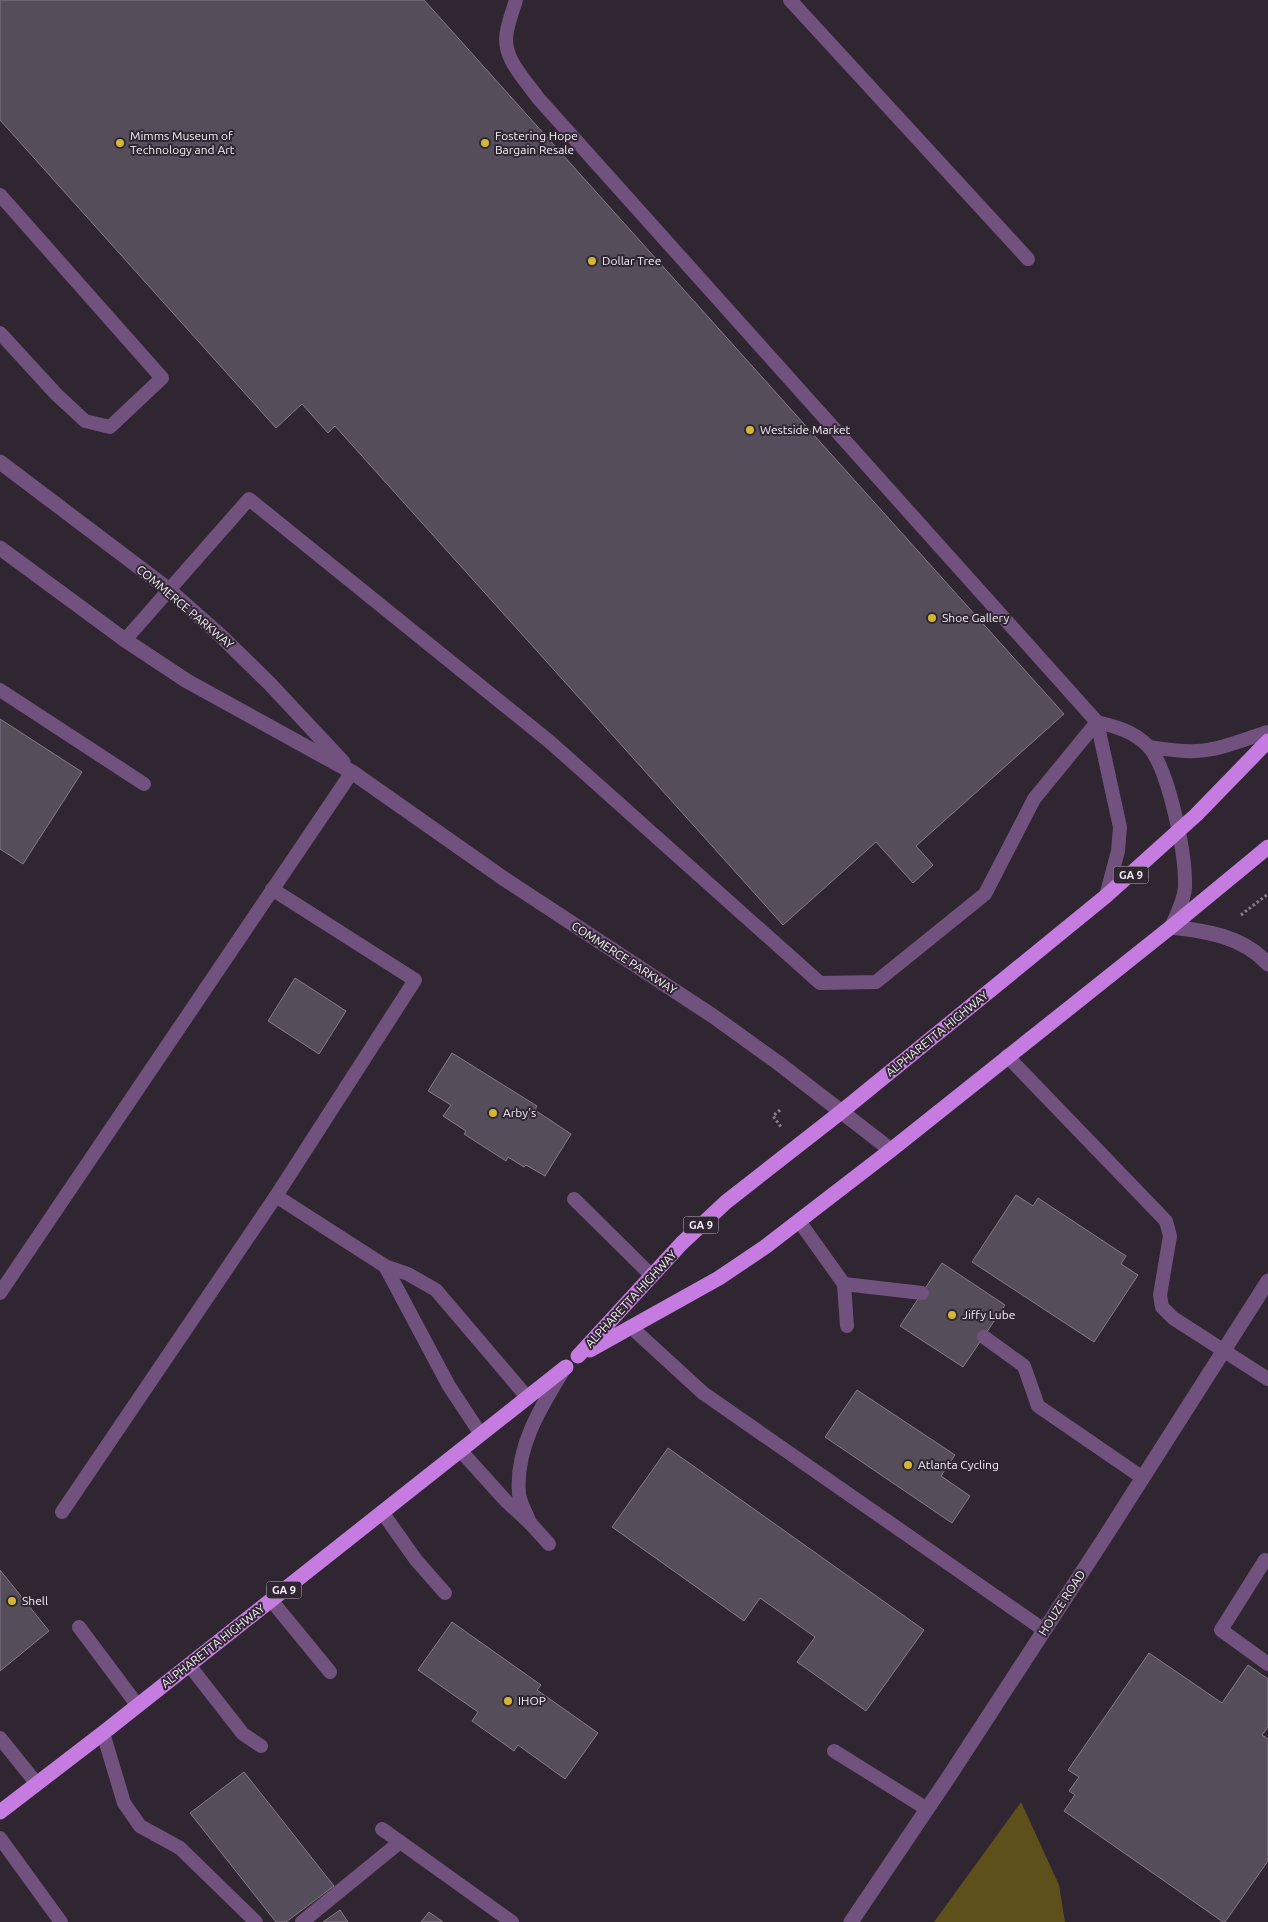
<svg xmlns="http://www.w3.org/2000/svg" width="1268" height="1922" font-family="Ubuntu,sans-serif">
<rect width="100%" height="100%" fill="#2f2632"/>
<polygon fill="#5d501a" points="1021,1802 1059,1885 1065,1922 934,1922"/>
<g fill="#564d5a" stroke="#857b89">
<polygon points="0,0 424,0 1064,714 916,846 933,865 913,883 876,842 783,925 335,426 328,433 302,404 276,428 0,120"/>
<polygon points="0,719 82,772 23,864 0,849"/>
<polygon points="295,978 346,1011 319,1054 268,1021"/>
<polygon points="452,1053 537,1106 535,1110 571,1134 545,1176 526,1165 524,1167 508,1157 506,1161 464,1134 466,1131 443,1116 451,1105 428,1091"/>
<polygon points="1016,1195 1033,1206 1038,1198 1126,1256 1121,1264 1138,1275 1094,1342 972,1262"/>
<polygon points="942,1263 1005,1305 963,1367 900,1326"/>
<polygon points="857,1390 955,1455 941,1476 970,1496 952,1523 825,1437"/>
<polygon points="668,1448 924,1630 866,1711 797,1662 815,1637 760,1598 744,1621 612,1527"/>
<polygon points="0,1570 49,1631 0,1671"/>
<polygon points="452,1622 541,1685 537,1690 598,1733 565,1779 518,1745 514,1751 472,1721 478,1712 418,1670"/>
<polygon points="1149,1653 1222,1703 1248,1665 1268,1679 1268,1727 1262,1735 1268,1739 1268,1861 1225,1922 1223,1922 1064,1811 1075,1795 1069,1791 1079,1777 1068,1770"/>
<polygon points="244,1772 334,1886 286,1922 276,1922 190,1813"/>
<polygon points="340,1910 348,1922 323,1922"/>
<polygon points="429,1912 443,1922 421,1922"/>
</g>
<g fill="none" stroke-linecap="round" stroke-linejoin="round">
<g stroke="#877f89" stroke-width="3" stroke-dasharray="2.5 2.5" stroke-linecap="butt">
<polyline points="1241,915 1268,894"/>
<polyline points="780,1110 773,1116 781,1127"/>
</g>
<g stroke="#71517d" stroke-width="14">
<path d="M516,0C513,10 509,20 507,31C501,57 524,78 538,98L1097,722L1120,827L1118,851L1106,896"/>
<polyline points="790,0 1028,259"/>
<polyline points="0,195 162,378 110,427 85,421 56,394 0,333"/>
<polyline points="125,640 249,499 550,742 820,983 876,982 985,894 1034,799 1097,722"/>
<polyline points="0,690 144,784"/>
<path d="M1097,722C1117,727 1133,731 1148,746C1169,769 1186,855 1185,887C1184,901 1177,914 1171,927"/>
<path d="M1149,747C1164,749 1180,752 1196,751C1220,750 1245,739 1268,732"/>
<polyline points="1007,1056 1166,1221 1170,1236 1160,1295 1162,1307 1173,1318 1268,1379"/>
<polyline points="276,1196 385,1266 408,1274 436,1290 527,1397"/>
<polyline points="574,1199 652,1276"/>
<polyline points="799,1221 844,1284 847,1326"/>
<polyline points="385,1266 449,1386 480,1433"/>
<polyline points="844,1284 922,1293"/>
<polyline points="0,1293 352,772"/>
<polyline points="631,1327 703,1393 1044,1630"/>
<polyline points="984,1337 1024,1366 1038,1406 1143,1478"/>
<polyline points="460,1450 506,1501 530,1523 549,1544"/>
<polyline points="62,1512 276,1196 415,980 272,889"/>
<polyline points="382,1512 416,1560 445,1593"/>
<path d="M530,1523C527,1514 520,1503 519,1494C515,1449 540,1408 563,1371"/>
<polyline points="1265,1560 1221,1630 1268,1664"/>
<polyline points="271,1600 330,1672"/>
<polyline points="79,1627 138,1706"/>
<polyline points="189,1665 243,1734 261,1746"/>
<polyline points="103,1733 124,1803 140,1826 180,1848 256,1922"/>
<polyline points="0,1738 37,1784"/>
<polyline points="834,1751 927,1809"/>
<polyline points="382,1829 512,1922"/>
<polyline points="0,1838 61,1922"/>
<polyline points="302,1922 400,1842"/>
</g>
<g stroke="#71517d" stroke-width="15">
<polyline points="0,462 168,589 221,636 270,684 343,762"/>
<polyline points="0,548 125,640 187,681 352,772 506,880 713,1016 777,1062 891,1150"/>
<path d="M1171,927C1206,931 1243,936 1268,964"/>
<polyline points="851,1922 950,1775 1105,1537 1268,1281"/>
</g>
<g stroke="#c57be0" stroke-width="15">
<polyline points="590,1350 719,1278 765,1247 891,1150 1171,927 1268,847"/>
<polyline points="578,1356 682,1243 726,1202 841,1112 1106,896 1196,815 1268,741"/>
<polyline points="0,1812 103,1733 566,1367"/>
</g>
</g>
<g fill="#d4b635" stroke="#2f2632" stroke-width="2">
<circle cx="120" cy="143" r="5"/>
<circle cx="485" cy="143" r="5"/>
<circle cx="592" cy="261" r="5"/>
<circle cx="750" cy="430" r="5"/>
<circle cx="932" cy="618" r="5"/>
<circle cx="493" cy="1113" r="5"/>
<circle cx="952" cy="1315" r="5"/>
<circle cx="908" cy="1465" r="5"/>
<circle cx="12" cy="1601" r="5"/>
<circle cx="508" cy="1701" r="5"/>
</g>
<g text-anchor="middle" stroke-width="4" stroke-linejoin="round" paint-order="stroke">
<g fill="#2f2632" stroke="#bbb4bd" stroke-width="1">
<rect x="1113.5" y="866.5" width="35" height="17" rx="4"/>
<rect x="683.5" y="1216.5" width="35" height="17" rx="4"/>
<rect x="266.5" y="1581.5" width="35" height="17" rx="4"/>
</g>
<g font-size="11" font-weight="bold" fill="#f7f1f9">
<text x="1131" y="879">GA 9</text>
<text x="701" y="1229">GA 9</text>
<text x="284" y="1594">GA 9</text>
</g>
<g font-size="12" fill="#f7f1f9" stroke="#2f2632" text-anchor="start">
<text x="130" y="140">Mimms Museum of<tspan x="130" dy="14">Technology and Art</tspan></text>
<text x="495" y="140">Fostering Hope<tspan x="495" dy="14">Bargain Resale</tspan></text>
<text x="602" y="265">Dollar Tree</text>
<text x="760" y="434">Westside Market</text>
<text x="942" y="622">Shoe Gallery</text>
<text x="503" y="1117">Arby's</text>
<text x="962" y="1319">Jiffy Lube</text>
<text x="918" y="1469">Atlanta Cycling</text>
<text x="22" y="1605">Shell</text>
<text x="518" y="1705">IHOP</text>
</g>
<g font-size="12" fill="#f7f1f9" stroke="#2f2632">
<text transform="translate(185 607) rotate(40)" y="4">COMMERCE PARKWAY</text>
<text transform="translate(624 958) rotate(33)" y="4">COMMERCE PARKWAY</text>
<text transform="translate(937 1034) rotate(-39)" y="4">ALPHARETTA HIGHWAY</text>
<text transform="translate(631 1299) rotate(-47)" y="4">ALPHARETTA HIGHWAY</text>
<text transform="translate(1062 1603) rotate(-57)" y="4">HOUZE ROAD</text>
<text transform="translate(213 1646) rotate(-38)" y="4">ALPHARETTA HIGHWAY</text>
</g>
</g>
</svg>
